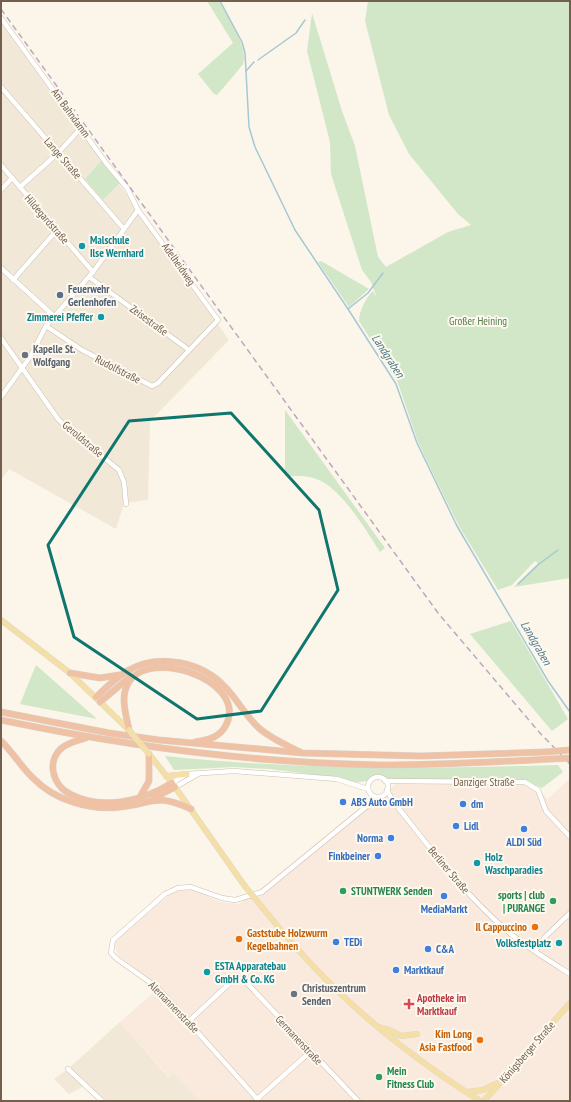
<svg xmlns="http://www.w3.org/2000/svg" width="571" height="1102" font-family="'PT Sans Narrow',sans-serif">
<rect width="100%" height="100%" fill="#fbf6e9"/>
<g fill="#f2e8d7">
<polygon points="1,22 102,160 85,179 103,200 119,184 229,340 150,421 148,500 124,503 116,529 9,469 1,480"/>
<polygon points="120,1022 168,1077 173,1072 200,1101 100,1101 84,1086 69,1094 54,1079 68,1069"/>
</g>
<polygon fill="#fae9dd" points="570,778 570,1101 200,1101 173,1073 169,1077 120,1022 160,987 118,955 115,946 116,942 123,934 170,894 183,890 191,890 201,893 220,902 239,904 268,883 374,796 382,796 399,781 517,782 532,785 548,799"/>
<g fill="#d1e7c8">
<path d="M207,1H218L222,5C229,19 249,49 243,64C242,66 220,92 217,95L214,94L198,74L233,43Z"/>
<path d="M368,1H570V578L514,587L538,563L535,561L512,585L498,590L459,526L436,480L418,442L398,383L359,321C359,312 366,297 373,291L377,298L371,282L362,270L331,174L330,142L307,51L312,13L342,111L355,146L378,257L386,267L448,232L471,225L458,214L409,154L389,115L365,21Z"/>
<polygon points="102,160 120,183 103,200 85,179"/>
<polygon points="321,261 369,289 349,307 318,262"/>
<path d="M285,410L385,548L380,552C366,530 343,491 319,480C308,475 297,476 285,476Z"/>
<polygon points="511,621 568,719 552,731 470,634"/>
<polygon points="36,665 97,719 20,704"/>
<path d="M165,756C296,770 427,769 558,765L563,772L542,788L525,781L387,779L380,776L371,780L354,783L340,778L270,769L233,767L174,770Z"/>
</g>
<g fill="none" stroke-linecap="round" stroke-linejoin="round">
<g stroke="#a6c7d4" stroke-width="1.5">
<polyline points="220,1 242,42 245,53 249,127 255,147 295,230 348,309 396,384 417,443 457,526 548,681 570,712"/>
<polyline points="258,60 296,33 305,20"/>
<polyline points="246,71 254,62"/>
<polyline points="348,309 368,293 383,273"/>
<polyline points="518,584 539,564 558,550"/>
</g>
<defs>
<g id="minor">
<polyline points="1,18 106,163 127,188 138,210 218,320 158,383 152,386 82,350 46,326"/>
<polyline points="1,87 124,229"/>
<polyline points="1,165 93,272"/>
<polyline points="20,187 58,153 81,128"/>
<polyline points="1,190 12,178"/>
<polyline points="1,268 54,316"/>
<polyline points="89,277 189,350"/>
<polyline points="13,280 57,230"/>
<polyline points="1,338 58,419 67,428 119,470 124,482 126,504"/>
<polyline points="1,397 30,357 46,326 93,272 138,210"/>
<circle cx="378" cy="787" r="10"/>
<polyline points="385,781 525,782 538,790 546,811 570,837"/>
<polyline points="172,783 187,774 234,771 337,779 368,789"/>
<polyline points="175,787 198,774"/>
<path d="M387,790L393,801C430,848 466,897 512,935C530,949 551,962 570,974"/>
<polyline points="535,951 545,937 570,913"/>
<polyline points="189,1021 231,982 237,979 244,980 358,1101"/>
<polyline points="68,1069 102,1101"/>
<polyline points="256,1100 310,1052"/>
<polyline points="259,1101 158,988 117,959 111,953 113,940 165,894 178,888 191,887 222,898 235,900 262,892 378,797"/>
</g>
<g id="major">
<polyline points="1,620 70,673 129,730"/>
<polyline points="149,754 175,787 244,885"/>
<polyline points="166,776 187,774"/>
<path d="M262,907C327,989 392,1045 480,1101"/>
<polyline points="378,1027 389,1030 401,1036 417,1034"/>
<polyline points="467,1092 483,1090 498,1083"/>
<polyline points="484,1101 570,1003"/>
</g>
<g id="highway">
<polyline points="70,673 100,678 119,675"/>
<path d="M96,697C106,688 117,676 129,670C159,653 202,662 225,687C238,700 246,717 260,729C272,739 286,745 300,752"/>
<polyline points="100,702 131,676"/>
<polyline points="1,712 109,733 159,740 303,753 421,756 545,752"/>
<path d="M1,720C125,746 252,763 379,765C437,765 494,762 551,759"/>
<path d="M129,730C127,718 121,701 126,688C141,644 246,678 227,723C221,737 209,740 195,742"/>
<path d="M86,738C79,740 70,742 63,747C46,760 52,785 70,794C102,811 143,801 172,783"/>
<path d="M1,741C13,752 21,767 33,778C54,800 90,811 120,807C155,803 155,793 191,809"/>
<polyline points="140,797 149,781 149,754"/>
<polyline points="154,798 175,787"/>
</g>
</defs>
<use href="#minor" stroke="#ccbfaf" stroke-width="5.5"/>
<use href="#major" stroke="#dbd5d1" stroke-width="6"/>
<use href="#highway" stroke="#dbd5d1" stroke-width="7"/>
<use href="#minor" stroke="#fff" stroke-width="4.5"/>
<use href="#major" stroke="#f3dfa7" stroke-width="5.5"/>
<use href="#highway" stroke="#efc1a5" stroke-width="6"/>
<polyline stroke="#baa7c4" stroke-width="1.5" stroke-dasharray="6 4" stroke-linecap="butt" points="1,9 438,613 539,732 570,764"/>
<defs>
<g id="major-bridge">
<polyline points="129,730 149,754"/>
<polyline points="244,885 262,907"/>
</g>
<g id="highway-bridge">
<polyline points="545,752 570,750"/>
<polyline points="551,759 570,758"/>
</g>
</defs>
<use href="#major-bridge" stroke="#dbd5d1" stroke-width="6" stroke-linecap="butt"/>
<use href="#highway-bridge" stroke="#dbd5d1" stroke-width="7" stroke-linecap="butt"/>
<use href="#major-bridge" stroke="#f3dfa7" stroke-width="5.5"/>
<use href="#highway-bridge" stroke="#efc1a5" stroke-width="6"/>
</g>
<path fill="none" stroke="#0f766e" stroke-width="3" stroke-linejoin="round" d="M231,413L319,510L338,590L261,711L197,719L74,637L48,545L129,421Z"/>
<g fill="#0f9aa8" stroke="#fdf9ef" stroke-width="1.5">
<circle cx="82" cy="246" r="4"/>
<circle cx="101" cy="317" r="4"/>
<circle cx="477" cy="863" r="4"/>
<circle cx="559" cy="943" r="4"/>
<circle cx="207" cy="972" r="4"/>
</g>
<circle fill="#5c6f8a" stroke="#fdf9ef" stroke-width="1.5" cx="60" cy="295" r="4"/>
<g fill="#6b7280" stroke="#fdf9ef" stroke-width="1.5">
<circle cx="25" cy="355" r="4"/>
<circle cx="294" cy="994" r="4"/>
</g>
<g fill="#3f7fe0" stroke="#fdf9ef" stroke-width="1.5">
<circle cx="343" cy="802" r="4"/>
<circle cx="463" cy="804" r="4"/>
<circle cx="456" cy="826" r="4"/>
<circle cx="524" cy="829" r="4"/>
<circle cx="391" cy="838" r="4"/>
<circle cx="378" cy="856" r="4"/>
<circle cx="444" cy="896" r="4"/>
<circle cx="336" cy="942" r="4"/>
<circle cx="428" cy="949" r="4"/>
<circle cx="396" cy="970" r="4"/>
</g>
<g fill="#2e9e5b" stroke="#fdf9ef" stroke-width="1.5">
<circle cx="343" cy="891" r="4"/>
<circle cx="553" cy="901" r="4"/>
<circle cx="379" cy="1077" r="4"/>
</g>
<g fill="#e8710a" stroke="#fdf9ef" stroke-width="1.5">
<circle cx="535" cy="927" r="4"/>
<circle cx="239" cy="939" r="4"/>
<circle cx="480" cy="1040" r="4"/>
</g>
<path fill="#e0444e" stroke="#fdf9ef" stroke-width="1.5" d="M407 998h4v4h4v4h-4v4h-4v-4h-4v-4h4z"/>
<g text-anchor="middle" stroke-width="4" stroke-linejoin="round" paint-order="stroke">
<g font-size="11" fill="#735f4e" stroke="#fdf9ef">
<text transform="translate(71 113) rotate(54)" y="4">Am Bahndamm</text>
<text transform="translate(63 158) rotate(49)" y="4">Lange Straße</text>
<text transform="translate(47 219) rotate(49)" y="4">Hildegardstraße</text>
<text transform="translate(179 264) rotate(55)" y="4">Adelheidweg</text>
<text transform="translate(149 320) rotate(36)" y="4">Zeisestraße</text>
<text transform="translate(118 369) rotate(27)" y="4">Rudolfstraße</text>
<text transform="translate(83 439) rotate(40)" y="4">Geroldstraße</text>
<text x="484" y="786">Danziger Straße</text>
<text transform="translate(449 870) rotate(50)" y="4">Berliner Straße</text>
<text transform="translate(174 1007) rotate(46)" y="4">Alemannenstraße</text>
<text transform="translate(299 1040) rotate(47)" y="4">Germanenstraße</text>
<text transform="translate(527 1052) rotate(-49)" y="4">Königsberger Straße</text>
</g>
<g font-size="11" font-weight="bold" fill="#0d838f" stroke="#fdf9ef" text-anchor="start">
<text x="90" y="244">Malschule<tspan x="90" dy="13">Ilse Wernhard</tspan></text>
<text x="93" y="321" text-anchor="end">Zimmerei Pfeffer</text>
<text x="485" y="861">Holz<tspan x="485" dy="13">Waschparadies</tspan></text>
<text x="551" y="947" text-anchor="end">Volksfestplatz</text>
<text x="215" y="970">ESTA Apparatebau<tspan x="215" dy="13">GmbH &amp; Co. KG</tspan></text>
</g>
<g font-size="11" font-weight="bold" fill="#4e5e75" stroke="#fdf9ef" text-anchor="start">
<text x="68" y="293">Feuerwehr<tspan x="68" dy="13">Gerlenhofen</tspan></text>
</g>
<g font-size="11" fill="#547d4a" stroke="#fdf9ef">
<text x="478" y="325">Großer Heining</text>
</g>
<g font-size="11" font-weight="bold" fill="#5b616d" stroke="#fdf9ef" text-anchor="start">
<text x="33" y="353">Kapelle St.<tspan x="33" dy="13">Wolfgang</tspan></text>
<text x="302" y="992">Christuszentrum<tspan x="302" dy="13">Senden</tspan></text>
</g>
<g font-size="11" font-weight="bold" fill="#366cbe" stroke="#fdf9ef" text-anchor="start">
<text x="351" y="806">ABS Auto GmbH</text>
<text x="471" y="808">dm</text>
<text x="464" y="830">Lidl</text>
<text x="383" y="842" text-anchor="end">Norma</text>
<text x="524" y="846" text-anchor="middle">ALDI Süd</text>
<text x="370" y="860" text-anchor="end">Finkbeiner</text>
<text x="444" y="913" text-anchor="middle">MediaMarkt</text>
<text x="344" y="946">TEDi</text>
<text x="436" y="953">C&amp;A</text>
<text x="404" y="974">Marktkauf</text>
</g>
<g font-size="11" font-weight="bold" fill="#27864d" stroke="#fdf9ef" text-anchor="start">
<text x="351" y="895">STUNTWERK Senden</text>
<text x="545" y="899" text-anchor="end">sports | club<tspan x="545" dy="13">| PURANGE</tspan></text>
<text x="387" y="1075">Mein<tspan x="387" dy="13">Fitness Club</tspan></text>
</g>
<g font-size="11" font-weight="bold" fill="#c56008" stroke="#fdf9ef" text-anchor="end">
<text x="527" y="931">Il Cappuccino</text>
<text x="247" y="937" text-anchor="start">Gaststube Holzwurm<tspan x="247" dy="13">Kegelbahnen</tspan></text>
<text x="472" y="1038">Kim Long<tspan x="472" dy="13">Asia Fastfood</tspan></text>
</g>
<g font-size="11" font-weight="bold" fill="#be3a42" stroke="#fdf9ef" text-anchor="start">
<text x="417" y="1002">Apotheke im<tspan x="417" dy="13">Marktkauf</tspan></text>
</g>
<g font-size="12" font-style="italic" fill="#4d798a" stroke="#fdf9ef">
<text transform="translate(388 356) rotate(57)" y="4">Landgraben</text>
<text transform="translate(536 643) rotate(60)" y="4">Landgraben</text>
</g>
</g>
<rect width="571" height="1102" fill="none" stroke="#735f4e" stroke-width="4"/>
</svg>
